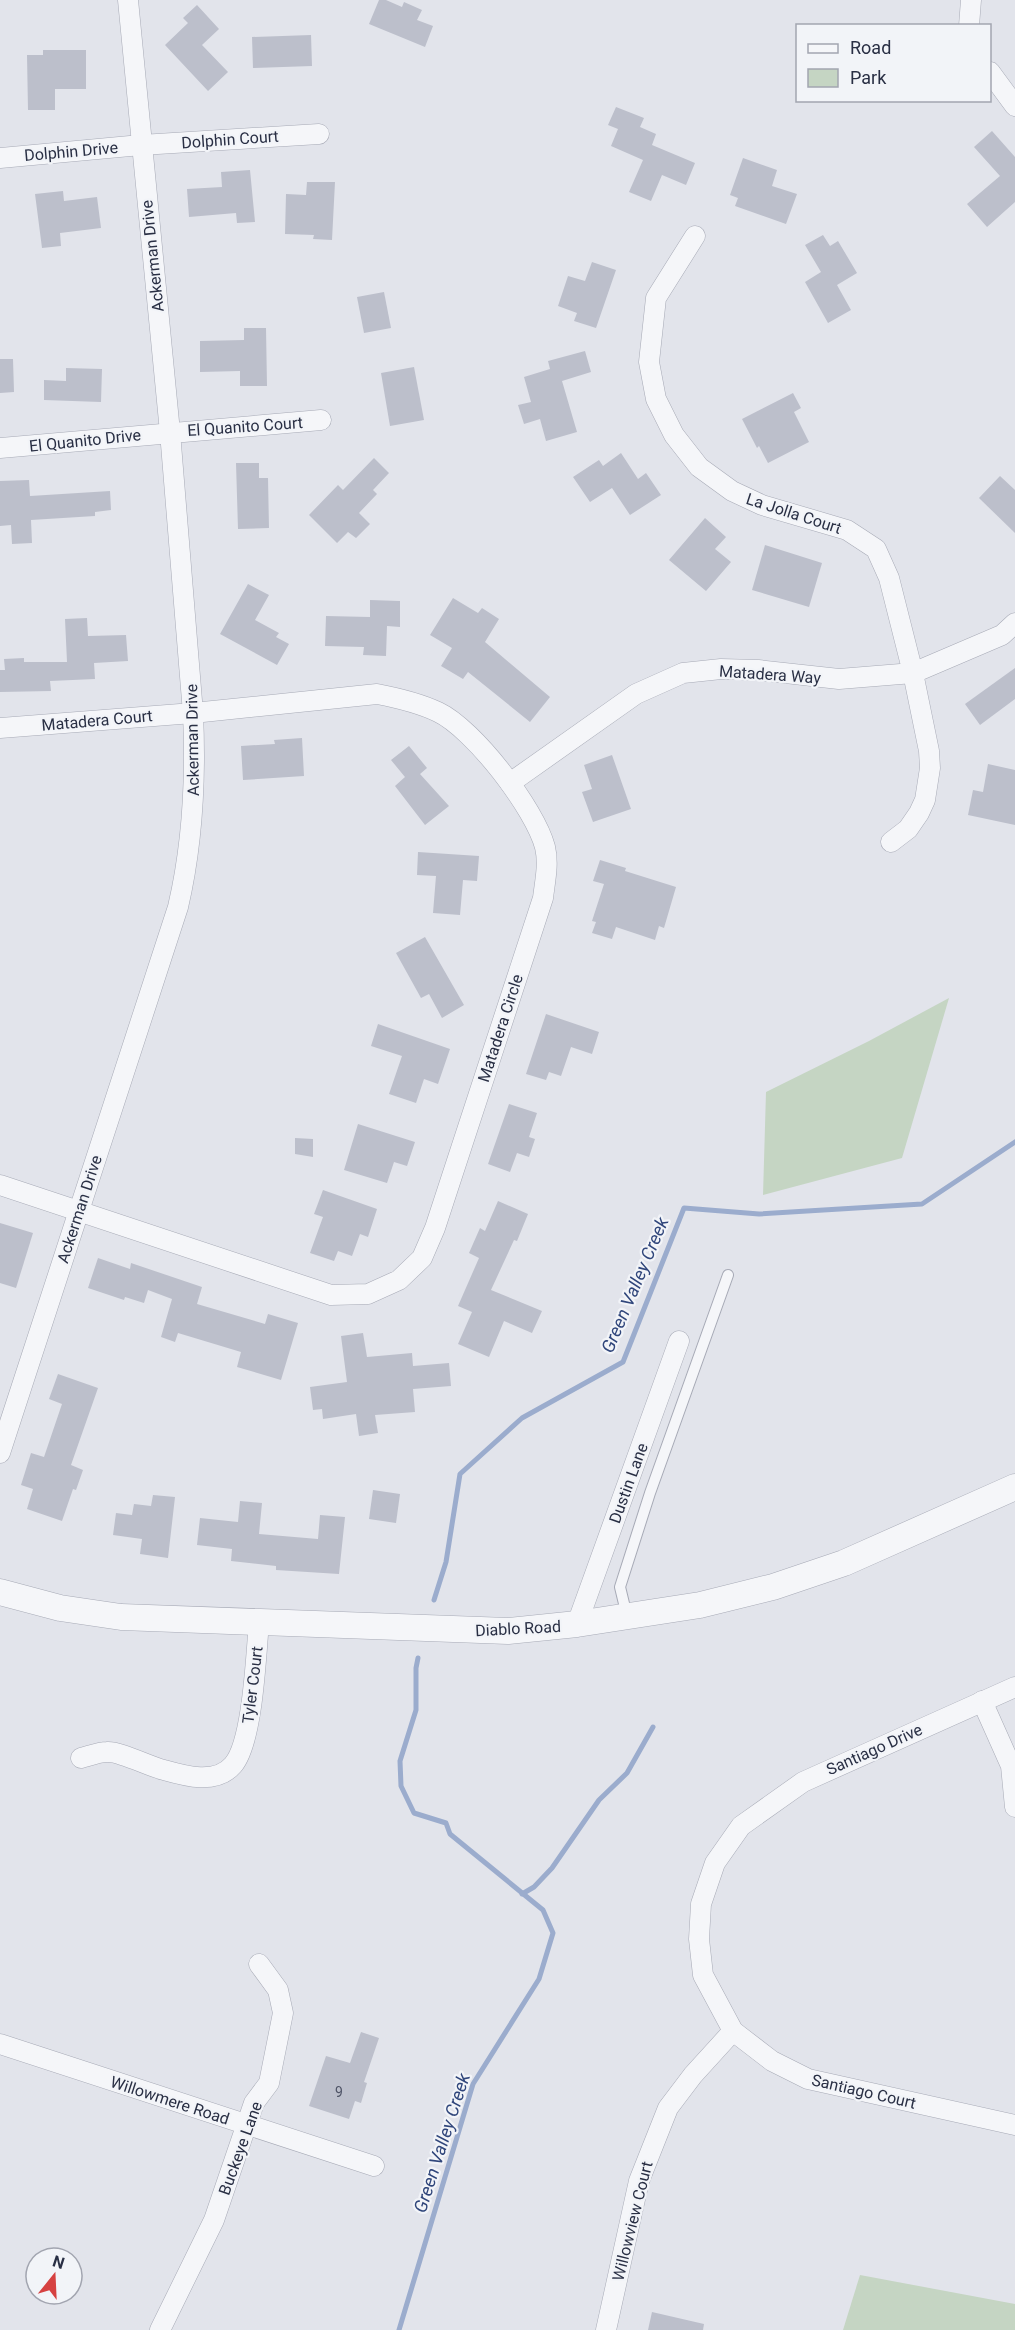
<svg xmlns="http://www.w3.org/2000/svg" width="1015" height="2330" font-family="Roboto,sans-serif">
<rect width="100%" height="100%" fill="#e2e4eb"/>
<g fill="#c5d5c3">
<polygon points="949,998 902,1158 763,1195 766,1092 869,1041"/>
<polygon points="860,2275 1015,2304 1015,2330 843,2330"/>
</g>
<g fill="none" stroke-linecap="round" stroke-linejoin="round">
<g stroke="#9baccd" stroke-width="5">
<polyline points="434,1600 446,1562 460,1474 522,1418 623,1362 684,1208 759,1214 922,1204 1015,1142"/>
<polyline points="522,1894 534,1887 552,1868 599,1800 627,1773 653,1727"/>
<polyline points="399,2330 473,2084 539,1979 553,1933 543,1910 450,1834 446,1823 414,1813 401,1786 400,1761 416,1710 416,1668 418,1658"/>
</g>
</g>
<g fill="#bcbfcb">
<polygon points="379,0 386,0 402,7 404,2 422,10 417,20 433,26 425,47 369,24"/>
<polygon points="197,5 219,29 202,45 228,72 208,91 165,45 188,23 183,18"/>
<polygon points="311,35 312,66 253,68 252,37"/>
<polygon points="43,50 86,50 86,89 55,89 55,110 28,110 27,55 43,55"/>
<polygon points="616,107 644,118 640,127 656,134 652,145 695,163 686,185 662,175 651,201 629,192 643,160 611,146 618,129 608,125"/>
<polygon points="992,131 1015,157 1015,202 987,227 967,204 1000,176 974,147"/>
<polygon points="743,158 777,170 772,186 797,194 786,224 735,206 738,198 730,195"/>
<polygon points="250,170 255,222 237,223 236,213 189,217 187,189 222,187 221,172"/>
<polygon points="307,182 335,182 332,240 313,239 314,235 285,234 286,194 306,195"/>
<polygon points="63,191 64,201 97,197 101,228 60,233 61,246 42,248 35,194"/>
<polygon points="823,235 830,246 838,241 857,273 837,285 851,310 828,323 805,282 821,272 805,245"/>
<polygon points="592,262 616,270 596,328 574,321 577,313 558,306 568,276 585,281"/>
<polygon points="384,292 391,328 364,333 357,297"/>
<polygon points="244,328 266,328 267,386 240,386 240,371 200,372 200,341 244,340"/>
<polygon points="585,351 591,372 562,381 577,432 546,441 540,419 524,424 518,405 531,402 524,377 550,369 548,361"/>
<polygon points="0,359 13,359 14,392 0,393"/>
<polygon points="414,367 424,420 390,426 381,373"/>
<polygon points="66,368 102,369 101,402 44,400 44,380 66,381"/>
<polygon points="793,393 801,408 794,412 809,442 768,463 759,446 757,448 742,419"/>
<polygon points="621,453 638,479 646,473 661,495 630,515 612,488 590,502 573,477 599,460 603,466"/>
<polygon points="374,458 389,473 373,490 377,494 359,513 370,524 356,538 348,532 337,543 309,515 338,485 343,490"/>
<polygon points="236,463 259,463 259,478 268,478 269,528 238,529"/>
<polygon points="1000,476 1015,490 1015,533 979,498"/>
<polygon points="29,480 30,496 110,491 111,510 95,512 95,516 31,520 32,543 12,544 11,525 0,526 0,481"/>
<polygon points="705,518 726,537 715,549 731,562 706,591 669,560"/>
<polygon points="765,545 822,563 809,607 752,590"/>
<polygon points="248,584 269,595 255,620 279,633 276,637 289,644 277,665 220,634"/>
<polygon points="453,598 478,613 482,608 499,619 485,642 550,697 530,722 468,672 463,679 441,666 452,648 430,635"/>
<polygon points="370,600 400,601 400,627 387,626 386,656 363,655 364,647 325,646 326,616 370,617"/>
<polygon points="87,618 88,636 126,635 128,661 94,663 95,679 50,681 51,691 0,692 0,670 5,670 4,659 24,658 24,662 67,662 65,619"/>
<polygon points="1015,668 1015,699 980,725 965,704"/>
<polygon points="302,738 304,776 243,780 241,746 275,744 274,740"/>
<polygon points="409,746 427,768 420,774 449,806 425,825 395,786 405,777 391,760"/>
<polygon points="612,755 631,809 593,822 582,792 592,789 584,765"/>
<polygon points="988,764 1015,770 1015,825 968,815 973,790 983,792"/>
<polygon points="418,852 479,856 477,881 463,880 460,915 433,913 436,876 417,875"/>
<polygon points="600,860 626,868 625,871 676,887 664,928 659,926 655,940 616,927 612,939 592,933 596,922 592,921 604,884 593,881"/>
<polygon points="425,937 464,1005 442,1018 429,994 421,998 396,953"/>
<polygon points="546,1014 599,1032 592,1054 571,1047 561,1076 549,1072 546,1080 526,1074"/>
<polygon points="378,1024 450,1049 438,1084 424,1079 416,1103 389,1094 402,1056 371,1046"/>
<polygon points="509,1104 537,1113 529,1137 535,1139 529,1157 517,1153 510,1172 488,1164"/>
<polygon points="358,1124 415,1142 407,1166 394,1162 387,1183 344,1170"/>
<polygon points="295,1138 313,1139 313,1157 295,1154"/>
<polygon points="323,1190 377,1209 368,1237 360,1234 352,1256 338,1251 334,1261 310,1253 323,1217 314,1214"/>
<polygon points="498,1201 528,1214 517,1241 514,1240 491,1290 542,1311 532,1333 504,1321 489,1357 458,1344 472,1312 458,1306 479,1258 469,1253 480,1228 485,1231"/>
<polygon points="0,1223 33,1233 16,1288 0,1283"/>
<polygon points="98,1258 130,1269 131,1263 202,1287 197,1304 265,1324 268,1314 298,1323 281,1380 237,1367 241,1352 178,1333 175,1342 161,1337 172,1299 148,1290 144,1303 125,1297 124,1300 88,1288"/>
<polygon points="363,1333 367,1357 412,1353 413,1366 449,1363 451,1386 413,1389 415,1412 375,1415 378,1433 359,1436 356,1414 323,1419 322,1409 313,1410 310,1387 347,1382 341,1336"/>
<polygon points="58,1374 98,1388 71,1465 83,1470 76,1490 73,1489 62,1521 27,1509 33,1489 21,1485 31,1453 44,1457 62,1404 49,1399"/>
<polygon points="373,1490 400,1494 396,1523 369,1519"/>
<polygon points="153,1495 175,1497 168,1558 140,1554 142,1539 113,1535 116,1513 132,1515 134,1504 151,1506"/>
<polygon points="240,1501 262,1503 259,1534 318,1539 320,1515 345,1517 339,1574 276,1570 276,1566 231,1561 232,1549 197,1545 200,1518 238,1522"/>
<polygon points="361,2032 379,2038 364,2082 367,2083 361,2103 355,2101 349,2119 309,2106 326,2056 350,2063"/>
<polygon points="652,2312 704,2324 703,2330 648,2330"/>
</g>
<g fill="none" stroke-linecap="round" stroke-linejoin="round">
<defs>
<polyline id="service" points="627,1616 620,1587 650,1493 728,1275"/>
<g id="minor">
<polyline points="969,26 971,0"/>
<polyline points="990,72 1015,106"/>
<polyline points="0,158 141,145 319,134"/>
<polyline points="695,236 656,298 649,362 656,399 674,435 699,467 732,491 762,505 847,530 876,549 889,578 913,673 929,751 930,768 925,800 919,813 908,829 891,842"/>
<polyline points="0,448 321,420"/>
<path d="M0,728L193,713L377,694C398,698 419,703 438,712C474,729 535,809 545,847C549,864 545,881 543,898L435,1228L422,1258L399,1280L368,1294L331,1295L0,1185"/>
<polyline points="510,783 636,694 683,673 721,669 758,670 839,679 913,673 1002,635 1015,623"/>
<path d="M0,1453L178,907C193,843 196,778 193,713L170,432L128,0"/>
<polyline points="577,1624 679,1341"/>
<polyline points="1015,1687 803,1782 741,1826 715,1863 701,1904 699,1939 703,1975 733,2031 772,2061 808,2079 1015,2125"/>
<polyline points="982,1701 1011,1766 1015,1807"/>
<path d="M81,1758C89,1756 99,1752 107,1752C120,1751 150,1767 164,1770C185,1776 216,1785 233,1765C253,1742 256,1654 259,1622"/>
<polyline points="0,2044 374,2166"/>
<polyline points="160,2330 214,2220 254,2103 269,2083 283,2013 278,1990 259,1964"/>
<polyline points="606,2330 639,2181 668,2108 693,2075 733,2031"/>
</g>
<polyline id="tertiary" points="0,1592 60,1608 121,1617 508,1631 577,1624 700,1605 773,1587 844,1563 1015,1487"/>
</defs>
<use href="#service" stroke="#a7aab6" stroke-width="12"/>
<use href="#minor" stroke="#a7aab6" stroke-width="21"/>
<use href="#tertiary" stroke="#a7aab6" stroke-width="27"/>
<use href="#service" stroke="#f5f6f9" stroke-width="10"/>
<use href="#minor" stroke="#f5f6f9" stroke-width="20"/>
<use href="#tertiary" stroke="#f5f6f9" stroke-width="26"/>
</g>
<g text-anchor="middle" stroke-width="4.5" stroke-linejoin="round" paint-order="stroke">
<g font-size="14" fill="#4e5366">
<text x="339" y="2097">9</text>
</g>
<g font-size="16" fill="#292f44" stroke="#f2f4f8">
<text transform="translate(230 139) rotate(-4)" y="6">Dolphin Court</text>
<text transform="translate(71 151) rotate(-5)" y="6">Dolphin Drive</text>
<text transform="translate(152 256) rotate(-96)" y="6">Ackerman Drive</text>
<text transform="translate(245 426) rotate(-4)" y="6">El Quanito Court</text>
<text transform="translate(85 440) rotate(-6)" y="6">El Quanito Drive</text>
<text transform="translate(794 513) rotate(18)" y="6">La Jolla Court</text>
<text transform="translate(770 674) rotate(4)" y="6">Matadera Way</text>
<text transform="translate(97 720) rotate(-5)" y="6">Matadera Court</text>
<text transform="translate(192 740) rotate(-91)" y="6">Ackerman Drive</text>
<text transform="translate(500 1028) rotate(-72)" y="6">Matadera Circle</text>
<text transform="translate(79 1209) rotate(-72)" y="6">Ackerman Drive</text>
<text transform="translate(628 1483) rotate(-70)" y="6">Dustin Lane</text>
<text transform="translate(518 1628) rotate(-3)" y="6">Diablo Road</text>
<text transform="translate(252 1685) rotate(-83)" y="6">Tyler Court</text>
<text transform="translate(874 1749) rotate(-24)" y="6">Santiago Drive</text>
<text transform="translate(864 2091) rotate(13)" y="6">Santiago Court</text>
<text transform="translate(170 2100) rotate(18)" y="6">Willowmere Road</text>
<text transform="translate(240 2148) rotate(-70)" y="6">Buckeye Lane</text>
<text transform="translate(632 2221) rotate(-76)" y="6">Willowview Court</text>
</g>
<g font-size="18" font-style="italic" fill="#30467b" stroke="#f2f4f8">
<text transform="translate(635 1285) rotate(-67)" y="6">Green Valley Creek</text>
<text transform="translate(442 2143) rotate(-72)" y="6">Green Valley Creek</text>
</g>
</g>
<rect x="796" y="24" width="195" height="78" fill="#f2f4f8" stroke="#a2a5b0" stroke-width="1.5"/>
<rect x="808" y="44" width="30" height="9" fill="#f5f6f9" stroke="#a2a5b0" stroke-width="1.5"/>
<text x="850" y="54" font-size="18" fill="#292f44">Road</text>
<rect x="808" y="69" width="30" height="18" fill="#c5d5c3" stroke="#a2a5b0" stroke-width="1.5"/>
<text x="850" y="84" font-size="18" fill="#292f44">Park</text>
<g transform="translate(54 2276) rotate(18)"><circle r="28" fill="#f2f4f8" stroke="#a2a5b0" stroke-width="1.5"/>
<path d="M0-4.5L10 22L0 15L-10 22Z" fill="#d64141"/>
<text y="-9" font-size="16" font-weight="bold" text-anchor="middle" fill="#292f44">N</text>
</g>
</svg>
